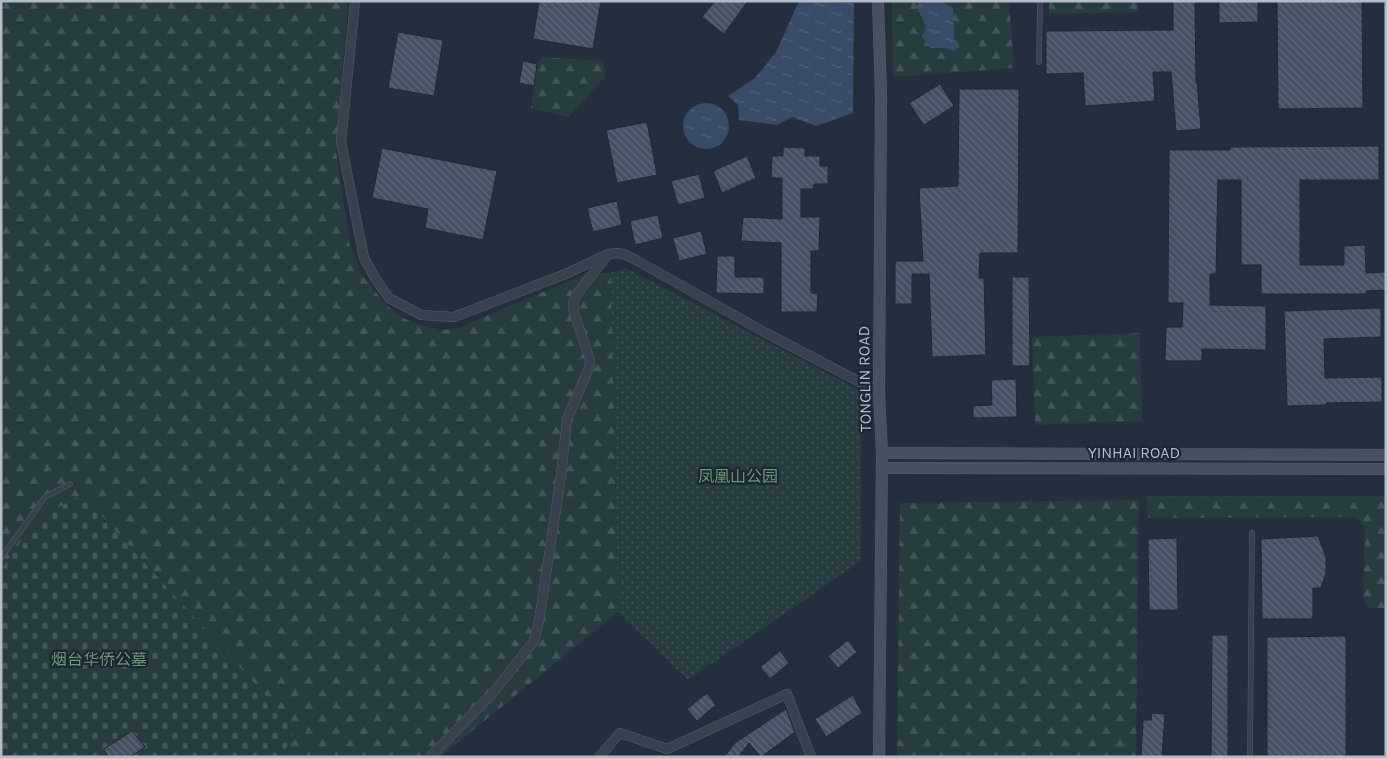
<svg xmlns="http://www.w3.org/2000/svg" width="1387" height="758" font-family="Karla,'Noto Sans SC',sans-serif">
<defs>
<pattern id="grass-dots" width="8" height="8" patternUnits="userSpaceOnUse" patternTransform="scale(1.25)"><rect width="8" height="8" fill="#263c3f"/><path d="M2 2h.1M6 6h.1" fill="none" stroke="#435659" stroke-width="1.8" stroke-linecap="round"/></pattern>
<pattern id="forest-firs" width="22" height="20" patternUnits="userSpaceOnUse" patternTransform="scale(1.25)"><rect width="22" height="20" fill="#263c3f"/><path d="M5 1l3.5 6h-7zM16 11l3.5 6h-7z" fill="#435659"/></pattern>
<pattern id="cemetery-stones" width="16" height="16" patternUnits="userSpaceOnUse" patternTransform="scale(1.25)"><rect width="16" height="16" fill="#263c3f"/><path d="M2 7V4a2 2 0 0 1 4 0v3zM10 15v-3a2 2 0 0 1 4 0v3z" fill="#435659"/></pattern>
<pattern id="water-ripples" width="26" height="14" patternUnits="userSpaceOnUse" patternTransform="scale(1.25)"><rect width="26" height="14" fill="#394c67"/><path d="M2 4q2-2 4 0t4 0M15 11q2-2 4 0t4 0" fill="none" stroke="#53647b"/></pattern>
<pattern id="building-back-hatch" width="6" height="6" patternUnits="userSpaceOnUse" patternTransform="scale(1.25)"><rect width="6" height="6" fill="#455162"/><path d="M-1 5l2 2M0 0l6 6M5-1l2 2" fill="none" stroke="#5d6877"/></pattern>
</defs>
<rect width="100%" height="100%" fill="#242f3e"/>
<polygon fill="url(#grass-dots)" points="626,268 861,391 861,561 688,680 618,612 611,273"/>
<g fill="url(#forest-firs)">
<polygon points="1,1 348,1 336,151 350,246 362,275 385,304 403,318 420,325 440,330 458,328 588,273 611,273 618,612 440,757 1,757"/>
<polygon points="892,1 1009,1 1014,68 893,77"/>
<polygon points="1049,1 1138,1 1138,12 1049,14"/>
<polygon points="542,57 604,61 605,77 568,117 531,108 537,64"/>
<polygon points="1140,333 1142,421 1035,425 1032,337"/>
<polygon points="1147,496 1386,496 1386,608 1368,608 1363,599 1365,528 1356,517 1148,518"/>
<polygon points="1139,500 1136,757 897,757 900,503"/>
</g>
<polygon fill="url(#cemetery-stones)" points="82,494 296,729 282,757 1,757 1,570 36,520"/>
<g fill="url(#water-ripples)">
<polygon points="799,1 854,3 853,113 816,126 792,117 777,125 739,120 738,105 728,96 755,78 776,52"/>
<polygon points="919,1 943,1 945,4 953,8 954,42 960,47 953,51 946,48 931,48 922,37 926,27 917,7"/>
<circle cx="706" cy="126" r="23"/>
</g>
<g fill="url(#building-back-hatch)" stroke="#1f2835">
<polygon points="539,1 601,1 593,49 533,39"/>
<polygon points="715,1 748,1 724,34 702,17"/>
<polygon points="1173,1 1195,1 1196,82 1197,82 1201,129 1176,131 1171,72 1153,72 1155,101 1085,106 1083,73 1046,74 1046,31 1173,30"/>
<polygon points="1219,1 1258,1 1258,22 1219,23"/>
<polygon points="1277,1 1362,1 1363,108 1278,109"/>
<polygon points="398,32 443,40 434,96 388,88"/>
<polygon points="523,61 537,64 534,86 519,83"/>
<polygon points="940,84 954,106 924,125 909,103"/>
<polygon points="959,89 1019,89 1018,253 980,253 979,278 984,278 986,355 932,357 929,274 912,274 912,304 895,304 895,261 923,261 919,188 958,186"/>
<polygon points="647,122 657,175 617,183 606,130"/>
<polygon points="1379,146 1379,180 1300,180 1300,265 1344,265 1344,246 1365,245 1366,273 1386,272 1386,290 1366,291 1366,294 1261,294 1261,265 1241,265 1241,180 1218,180 1216,274 1210,274 1210,305 1266,306 1266,350 1202,349 1202,361 1165,361 1166,327 1182,327 1183,303 1168,303 1169,150 1230,150 1230,147"/>
<polygon points="783,147 805,148 805,156 820,156 820,166 828,166 828,184 814,184 814,189 801,189 801,217 820,217 819,251 811,251 811,293 818,293 817,312 781,312 781,243 741,241 743,217 782,219 782,178 771,178 772,156 783,156"/>
<polygon points="382,148 497,171 483,240 425,228 428,209 372,198"/>
<polygon points="747,156 756,178 722,193 713,171"/>
<polygon points="699,174 705,198 678,205 671,181"/>
<polygon points="617,201 622,225 593,232 587,208"/>
<polygon points="658,215 663,238 635,245 630,221"/>
<polygon points="701,231 707,254 679,261 673,238"/>
<polygon points="717,256 735,256 735,277 764,277 764,294 716,293"/>
<polygon points="1012,277 1029,277 1030,366 1012,366"/>
<polygon points="1381,308 1381,337 1324,339 1325,378 1382,377 1382,402 1326,403 1326,405 1287,406 1284,311"/>
<polygon points="1016,379 1017,417 973,418 973,406 992,405 991,380"/>
<polygon points="1318,536 1326,557 1326,573 1321,588 1313,588 1313,619 1262,619 1261,539"/>
<polygon points="1177,538 1178,610 1149,610 1148,539"/>
<polygon points="1212,635 1228,635 1228,757 1211,757"/>
<polygon points="1346,636 1346,757 1267,757 1267,637"/>
<polygon points="848,640 857,652 838,668 828,656"/>
<polygon points="780,651 789,663 770,679 760,667"/>
<polygon points="707,693 716,705 697,721 687,709"/>
<polygon points="853,695 862,713 826,737 815,719"/>
<polygon points="786,709 795,732 761,757 749,743 738,757 724,757 735,743"/>
<polygon points="1152,713 1165,714 1162,757 1141,757 1143,720 1151,720"/>
<polygon points="132,731 145,747 130,757 108,757 104,749"/>
</g>
<g fill="none" stroke-linecap="round" stroke-linejoin="round">
<defs>
<g id="lane">
<polyline points="1039,62 1040,1"/>
<polyline points="1,558 45,497 70,484"/>
<polyline points="1250,757 1252,533"/>
</g>
<g id="street">
<polyline points="355,1 341,142 364,258 375,278 389,298 421,315 454,317 568,273 608,254 617,253 624,254 636,260 764,332 879,392"/>
<polyline points="430,757 492,694 534,641 539,621 561,476 567,419 589,368 590,360 574,313 573,304 576,295 607,256"/>
<polyline points="599,757 620,733 667,749 787,694 811,757"/>
</g>
<g id="secondary">
<polyline points="878,1 881,95 879,392 882,453 879,757"/>
<polyline points="882,453 1386,455"/>
<polyline points="882,468 1386,469"/>
</g>
</defs>
<use href="#lane" stroke="#565f6c" stroke-width="5.5"/>
<use href="#street" stroke="#565f6c" stroke-width="10"/>
<use href="#secondary" stroke="#565f6c" stroke-width="12"/>
<use href="#lane" stroke="#38414e" stroke-width="4.5"/>
<use href="#street" stroke="#38414e" stroke-width="9"/>
<use href="#secondary" stroke="#465061" stroke-width="11"/>
</g>
<g text-anchor="middle" stroke-width="4.5" stroke-linejoin="round" paint-order="stroke">
<g font-size="16" fill="#b4bcc9" stroke="#1d2633">
<text transform="translate(864 379) rotate(-91)" y="6">TONGLIN ROAD</text>
<text x="1134" y="458">YINHAI ROAD</text>
</g>
<g font-size="16" fill="#6b9a76" stroke="#1d2633">
<text x="738" y="482">凤凰山公园</text>
<text x="99" y="665">烟台华侨公墓</text>
</g>
</g>
<rect width="1387" height="758" fill="none" stroke="#b4bcc9" stroke-width="5"/>
</svg>
